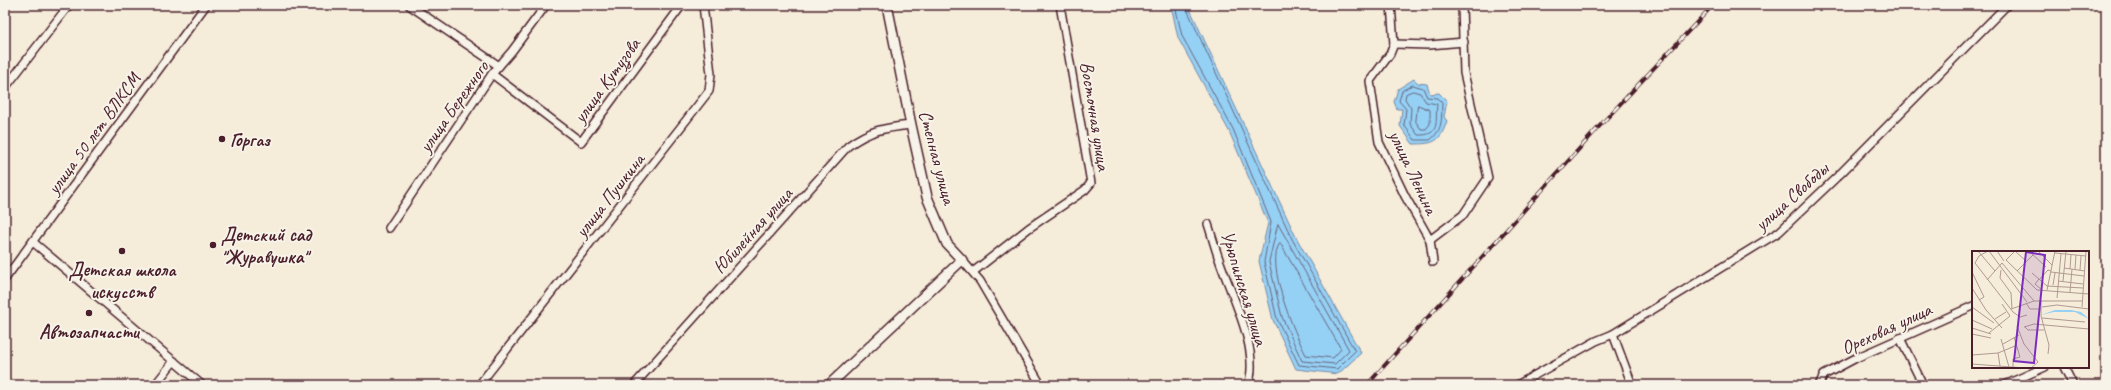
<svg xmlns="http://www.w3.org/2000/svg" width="2111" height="390" font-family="Caveat,sans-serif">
<rect width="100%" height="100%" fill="#f5ecd9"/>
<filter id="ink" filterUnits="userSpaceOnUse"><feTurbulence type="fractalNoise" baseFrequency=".025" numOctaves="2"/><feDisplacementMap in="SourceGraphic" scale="8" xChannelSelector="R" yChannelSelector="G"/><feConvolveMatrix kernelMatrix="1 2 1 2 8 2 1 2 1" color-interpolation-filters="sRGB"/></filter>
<g filter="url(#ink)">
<g fill="#95d0f5" stroke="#7789a4">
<polygon points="1171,5 1188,5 1296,237 1361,353 1338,374 1296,369 1273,320 1259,261 1268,223 1229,131 1178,38"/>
<path d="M1414,79L1418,83L1427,84L1430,94L1439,93L1447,101L1444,117L1447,121C1440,142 1435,144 1413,144L1400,126L1402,109H1397L1394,102L1398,89Z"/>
</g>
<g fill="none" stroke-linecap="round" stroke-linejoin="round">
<g stroke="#68667c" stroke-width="1">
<polyline points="1175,5 1182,36 1233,129 1271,222 1264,262 1277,319 1299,365 1337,369 1355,351 1292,239 1185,5"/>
<path d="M1413,85L1423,88L1427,97L1437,98L1442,103C1441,118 1444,129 1430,140H1415L1404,125L1406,109L1399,101L1402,91Z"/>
<path d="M1413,91L1420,93L1426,102L1437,104C1435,121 1441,136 1418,135L1410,124L1411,108L1405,99L1406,94Z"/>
<polygon points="1418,105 1430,110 1430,124 1426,129 1421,129 1416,122"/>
<polygon points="1278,224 1349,350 1335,364 1302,361 1282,317 1269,262"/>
<path d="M1280,243L1341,349L1333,358L1306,355C1295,334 1264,263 1280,243Z"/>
</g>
<defs>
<g id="minor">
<polyline points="409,5 499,66"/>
<polyline points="1391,5 1394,44 1390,54 1370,81 1379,142 1405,196 1430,240 1433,262"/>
<polyline points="1394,44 1429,45 1464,42"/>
<polyline points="492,74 581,142 682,5"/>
<polyline points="5,88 69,5"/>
<path d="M1208,224C1212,236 1215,248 1219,259C1230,293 1261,350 1248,385"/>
<polyline points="389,228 492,74 512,51 546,5"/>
<polyline points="1430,240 1463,215 1488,178 1464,73 1462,5"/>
<polyline points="33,242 202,385"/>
<polyline points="962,260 980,281 1041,385"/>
<polyline points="973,272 1029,228 1085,190 1091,183 1060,5"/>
<polyline points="5,279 206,5"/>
<polyline points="1613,334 1632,385"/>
<polyline points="1900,338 1923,385"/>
<polyline points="2064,367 2073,385"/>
<polyline points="155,385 174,361"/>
<polyline points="479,385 709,91 711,74 703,5"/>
<path d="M634,385L848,146C870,130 884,128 911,125"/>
<polyline points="1517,385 1596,341 1613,334 1779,232 1840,174 2007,5"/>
<polyline points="1819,385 1824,375 1856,358 1973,306"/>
<polyline points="2005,385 2045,367"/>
</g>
<polyline id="tertiary" points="829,385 962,260 947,244 927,197 911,125 887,5"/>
</defs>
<use href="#minor" stroke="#4a1f2b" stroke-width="10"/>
<use href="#tertiary" stroke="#4a1f2b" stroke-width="12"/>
<use href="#minor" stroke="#f7f3e8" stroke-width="7"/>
<use href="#tertiary" stroke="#f7f3e8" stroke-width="9"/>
<defs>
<polyline id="rail" points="1367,385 1606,119 1713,5"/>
</defs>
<use href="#rail" stroke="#4a1f2b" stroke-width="4"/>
<use href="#rail" stroke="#f7f3e8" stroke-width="2.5" stroke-dasharray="8" stroke-linecap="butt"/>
</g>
</g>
<g fill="#4a1f2b" stroke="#f7f3e8" stroke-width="1.5">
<circle cx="222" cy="139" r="4"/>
<circle cx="213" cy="245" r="4"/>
<circle cx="122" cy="251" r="4"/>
<circle cx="89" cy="313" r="4"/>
</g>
<g text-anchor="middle" stroke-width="4" stroke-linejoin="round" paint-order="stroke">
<g font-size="19" fill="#4a1f2b" stroke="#f7f3e8">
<text transform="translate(606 80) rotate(-54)" y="7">улица Кутузова</text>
<text transform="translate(453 106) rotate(-55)" y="7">улица Бережного</text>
<text transform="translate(1096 116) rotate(81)" y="7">Восточная улица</text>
<text transform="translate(93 133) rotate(-54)" y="7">улица 50 лет ВЛКСМ</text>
<text transform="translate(938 157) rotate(75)" y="7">Степная улица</text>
<text transform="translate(1414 172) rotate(65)" y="7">улица Ленина</text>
<text transform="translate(609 195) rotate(-52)" y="7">улица Пушкина</text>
<text transform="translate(1791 196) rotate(-42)" y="7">улица Свободы</text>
<text transform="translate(752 230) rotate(-48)" y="7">Юбилейная улица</text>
<text transform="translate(1245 288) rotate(73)" y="7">Урюпинская улица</text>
<text transform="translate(1886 328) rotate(-25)" y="7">Ореховая улица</text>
</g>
<g font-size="19" font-weight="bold" fill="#4a1f2b" stroke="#f7f3e8" text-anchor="start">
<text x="230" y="146">Горгаз</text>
<text x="221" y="241">Детский сад<tspan x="221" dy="22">"Журавушка"</tspan></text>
<text x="122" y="276" text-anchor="middle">Детская школа<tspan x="122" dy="22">искусств</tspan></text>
<text x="89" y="338" text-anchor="middle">Автозапчасти</text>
</g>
</g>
<g transform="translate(1972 251)">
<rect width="117" height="117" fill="#f5ecd9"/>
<path d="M83,59H99L109,61L117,68L103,61H82L69,64Z" fill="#95d0f5"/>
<path fill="none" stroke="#b19a93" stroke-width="1" d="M6,0L23,20M16,0L7,5L3,12L41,61L48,66L55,64M17,0L55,51M25,0L32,10M43,0L54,10M57,0L74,16M66,0L80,14M83,2L114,5M34,9L65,39L117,43M34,9L43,0M30,12L62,50M92,17L113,20M98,18L99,4M103,18L104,4M29,19L28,27L39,42L40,58M108,19L109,5M45,20L61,4M0,21L12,46L7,49M79,21L112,25M60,22L75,35L111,37M67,28L63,33L71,40M15,29L30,12M67,29L76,19L79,20M86,30L111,33M91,30L94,0M81,34L83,22M0,37L14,59L30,77M75,39L83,0M98,41L100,18M85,47L89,3M69,49V65L77,94L76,103M54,52L58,58H69M0,56L22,72M70,56L85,54L117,58M110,56L114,0M39,58L62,50H110M70,67L113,71M23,68L34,61M0,69L20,78M45,75L52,93L66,111L59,117M52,76L62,73L117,78M53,76L56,79H72M0,77L19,83M17,82L38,65L30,53M0,83L19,87M29,88L37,116M31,93L47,84M26,102L28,115M0,104L26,102L43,95M0,113L53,117M41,116V108L48,106L42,86"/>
<path fill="#7b2cbf" fill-opacity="0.15" stroke="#7b2cbf" stroke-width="2" d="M54,1L73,4L62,112L42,110Z"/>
<rect width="117" height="117" fill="none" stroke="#4a1f2b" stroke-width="2"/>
</g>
<rect width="2111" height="390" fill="none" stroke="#f7f3e8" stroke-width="20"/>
<rect x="10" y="10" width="2091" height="370" fill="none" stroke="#4a1f2b" stroke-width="1.5" filter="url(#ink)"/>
</svg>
